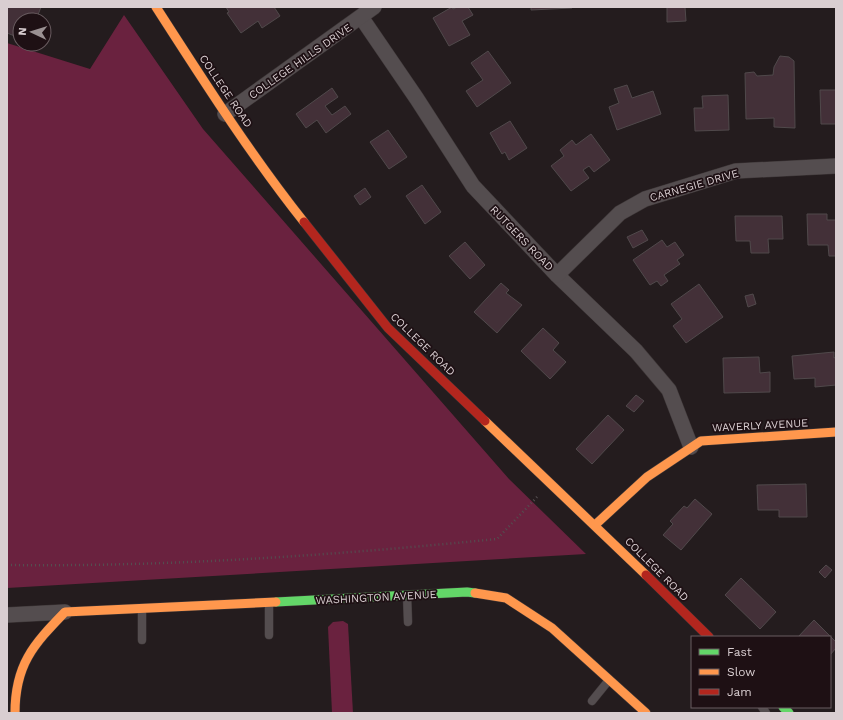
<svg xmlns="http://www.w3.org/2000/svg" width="843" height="720" font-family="'Work Sans',sans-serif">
<rect width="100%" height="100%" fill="#241c1e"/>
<g fill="#6a223f">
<polygon points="124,15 203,129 509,479 586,554 7,588 7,43 90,69"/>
<polygon points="343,621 348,624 353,713 332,713 328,627 333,622"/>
</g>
<g fill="#433038" stroke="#50494b">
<polygon points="7,7 41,7 36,20 20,20 20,38 7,33"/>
<polygon points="226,7 274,7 280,16 262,28 258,21 241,33 227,13 229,12"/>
<polygon points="452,7 453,9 457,7 468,7 473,15 462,21 470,35 449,46 433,18"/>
<polygon points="531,7 572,7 572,8 531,10"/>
<polygon points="667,7 685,7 686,21 667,22"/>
<polygon points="488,51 511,83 477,107 466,91 483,80 471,63"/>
<polygon points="780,56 789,57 794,61 795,128 774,127 774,118 746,119 745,73 754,72 757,76 773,75 774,67"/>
<polygon points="627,85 632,98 653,91 661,114 617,130 609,107 619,103 614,89"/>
<polygon points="332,88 338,97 325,106 332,115 345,106 351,114 326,133 317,120 306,128 296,114"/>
<polygon points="820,90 836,90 836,124 821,124"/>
<polygon points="728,95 729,130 695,131 694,108 703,108 702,96"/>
<polygon points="510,121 527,148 509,160 505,152 502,154 490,133"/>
<polygon points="388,130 407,157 389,169 370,142"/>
<polygon points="591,134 610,160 594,172 589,166 583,170 589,178 571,191 551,166 564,156 560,150 572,140 576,145"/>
<polygon points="422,185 441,212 425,224 406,196"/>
<polygon points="365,188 371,197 360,205 354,196"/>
<polygon points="807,214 827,214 827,220 836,220 836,256 829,256 828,245 808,245"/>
<polygon points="735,216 782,216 783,239 768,239 769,253 751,253 750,241 736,241"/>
<polygon points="642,230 648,240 633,248 627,237"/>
<polygon points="662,240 667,247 675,242 684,255 677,260 680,264 664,275 668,281 661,286 657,281 650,285 633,260"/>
<polygon points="465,242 485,265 470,279 449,256"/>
<polygon points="501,283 509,290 506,293 522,305 497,333 474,312"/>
<polygon points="699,284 723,317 686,343 673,326 682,319 671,304"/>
<polygon points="753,294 756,304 748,307 745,296"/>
<polygon points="543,328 559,343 553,350 566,362 550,379 521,351"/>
<polygon points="834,352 834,358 836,357 836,385 815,387 815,378 794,379 792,356"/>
<polygon points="759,357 760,373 770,372 770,392 724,393 723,358"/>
<polygon points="636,395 644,401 634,412 626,406"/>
<polygon points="608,415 624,430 592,464 576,449"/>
<polygon points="806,484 807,517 779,517 779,510 758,510 757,485"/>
<polygon points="695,499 712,514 681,550 663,535 673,524 670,521 684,506 687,508"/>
<polygon points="826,565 832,570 825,578 819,572"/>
<polygon points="741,578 776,612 760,629 725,595"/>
<polygon points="814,620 836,642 836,648 830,655 830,637 798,637"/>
</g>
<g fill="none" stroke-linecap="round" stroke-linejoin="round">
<defs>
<g id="lane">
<polyline points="407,595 408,622"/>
<polyline points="142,609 142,640"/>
<polyline points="269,635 269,603"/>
<polyline points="592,701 609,680"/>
<polyline points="762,707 766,713"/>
</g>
<g id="street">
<polyline points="361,17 417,99 473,186 557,275 636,351 669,390 691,447"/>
<polyline points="225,114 374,7"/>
<polyline points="557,275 620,213 645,199 736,171 836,166"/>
<polyline points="7,615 65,612"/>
</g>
<g id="fast">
<polyline points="276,602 467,592 475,593"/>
<polyline points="783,707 789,713"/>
</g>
<g id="slow">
<path d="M156,7C203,80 250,154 304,222"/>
<polyline points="485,421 646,575"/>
<polyline points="595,525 647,477 701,441 836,432"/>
<polyline points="475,593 506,598 552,628 646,713"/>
<path d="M15,713C15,665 33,645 65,612L276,602"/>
</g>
<g id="jam">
<polyline points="304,222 388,328 485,421"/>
<polyline points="646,575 709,637"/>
</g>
</defs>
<use href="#lane" stroke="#3e3738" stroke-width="9"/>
<use href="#street" stroke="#3e3738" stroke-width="16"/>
<use href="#fast" stroke="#3e3738" stroke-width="10"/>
<use href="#slow" stroke="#3e3738" stroke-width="10"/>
<use href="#jam" stroke="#3e3738" stroke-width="10"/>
<path stroke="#544e50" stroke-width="2.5" stroke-dasharray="1 3" stroke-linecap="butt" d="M7,565C171,567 335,555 497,539L538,496"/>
<use href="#lane" stroke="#544d4f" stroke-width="8"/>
<use href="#street" stroke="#544d4f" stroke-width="15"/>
<use href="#fast" stroke="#63d668" stroke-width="9"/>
<use href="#slow" stroke="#ff974d" stroke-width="9"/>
<use href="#jam" stroke="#b3261e" stroke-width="9"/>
</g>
<g text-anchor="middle" stroke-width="3.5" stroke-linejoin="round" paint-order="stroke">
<g font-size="11" fill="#d9ced1" stroke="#1e1014">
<text transform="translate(300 61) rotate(-35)" y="4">COLLEGE HILLS DRIVE</text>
<text transform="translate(226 91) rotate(56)" y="4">COLLEGE ROAD</text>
<text transform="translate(694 185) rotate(-16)" y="4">CARNEGIE DRIVE</text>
<text transform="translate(522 238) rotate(46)" y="4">RUTGERS ROAD</text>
<text transform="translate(423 344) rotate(44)" y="4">COLLEGE ROAD</text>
<text transform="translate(760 425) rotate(-3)" y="4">WAVERLY AVENUE</text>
<text transform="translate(657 569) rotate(45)" y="4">COLLEGE ROAD</text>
<text transform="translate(376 597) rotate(-3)" y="4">WASHINGTON AVENUE</text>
</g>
</g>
<rect width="843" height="720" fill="none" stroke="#d9ced1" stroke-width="16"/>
<rect x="691" y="636" width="140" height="72" fill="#1e1014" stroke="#695c60"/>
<rect x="699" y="649" width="20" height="6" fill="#63d668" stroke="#695c60"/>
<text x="727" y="656" font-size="12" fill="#d9ced1">Fast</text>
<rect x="699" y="669" width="20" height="6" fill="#ff974d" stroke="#695c60"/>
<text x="727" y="676" font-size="12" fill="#d9ced1">Slow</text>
<rect x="699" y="689" width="20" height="6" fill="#b3261e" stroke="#695c60"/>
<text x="727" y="696" font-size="12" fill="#d9ced1">Jam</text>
<g transform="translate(32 32) rotate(274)"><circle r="19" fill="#1e1014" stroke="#695c60"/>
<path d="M0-3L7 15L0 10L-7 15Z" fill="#9a9092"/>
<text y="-6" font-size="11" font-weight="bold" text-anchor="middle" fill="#d9ced1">N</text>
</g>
</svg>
